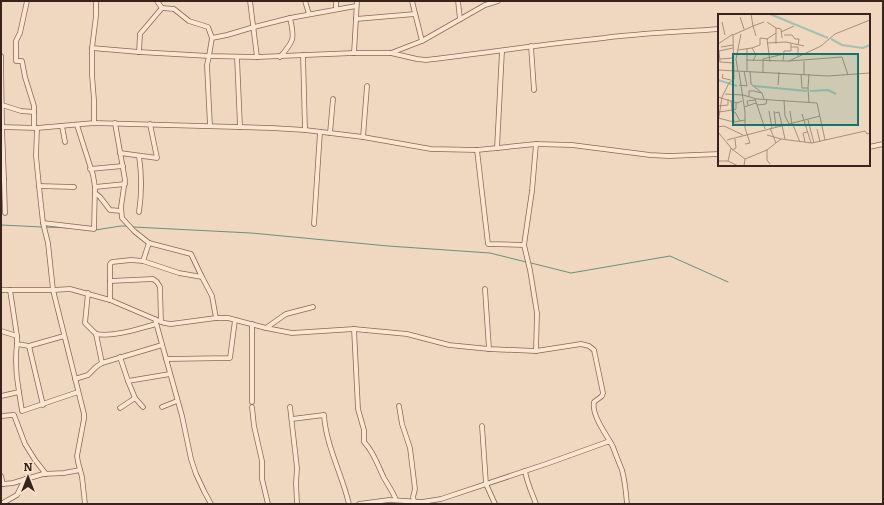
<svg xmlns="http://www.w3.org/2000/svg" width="884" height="505" font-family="Literata,serif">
<rect width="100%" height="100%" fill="#f0d7bf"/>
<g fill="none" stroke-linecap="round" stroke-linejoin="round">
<g stroke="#69907e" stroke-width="1">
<polyline points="1,225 42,227"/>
<polyline points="45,227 72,228"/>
<polyline points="133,227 251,233 388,246 490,253 526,262"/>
<polyline points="95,230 121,226 128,226"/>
<polyline points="531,263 571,273 670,256 728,282"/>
</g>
<defs>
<g id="street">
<polyline points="27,1 20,33 16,41 16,61 22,61 25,77 34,106 34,127"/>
<polyline points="250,1 257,57"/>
<polyline points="305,1 309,14"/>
<polyline points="412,1 422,41"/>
<polyline points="458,1 460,19"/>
<polyline points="162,8 174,9 189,21 208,27 212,38"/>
<polyline points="336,9 336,1"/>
<polyline points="356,19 415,14"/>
<polyline points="531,46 534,90"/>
<polyline points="92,48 139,52 209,56 257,57 354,53 391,53 422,41 485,5 498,1"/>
<polyline points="139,52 140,34 162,8 157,1"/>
<polyline points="354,53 357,1"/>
<path d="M391,53L417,59L426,60C485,53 544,44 604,38C642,33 681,32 719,29"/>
<polyline points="303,55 305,130"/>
<polyline points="1,56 2,127 4,179 1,179"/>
<polyline points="237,57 240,127"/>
<path d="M280,57C294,41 295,39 290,18"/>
<polyline points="2,105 21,111 34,112"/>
<polyline points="94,123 94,100 92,75 92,48 96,16 96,1"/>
<polyline points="115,123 125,180 121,207 122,218 134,231 149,243 191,254 202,277"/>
<polyline points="62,126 65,142"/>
<polyline points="210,126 207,65 209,56 212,38 227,35 254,27 290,18 356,6"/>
<polyline points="1,127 37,128 94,123 272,128 305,130 363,137 431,149 477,150 536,144 572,145 650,155 669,156 719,154"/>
<polyline points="37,128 36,156 39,186 43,223 48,243 53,290 84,414 84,419 77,456 78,462 82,477 85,504"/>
<polyline points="330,133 333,99"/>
<polyline points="363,137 367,86"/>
<polyline points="869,147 883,144"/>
<polyline points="497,148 502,51"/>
<polyline points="477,150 488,244 524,245 530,270 537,313 536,351"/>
<polyline points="120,153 157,158 150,124"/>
<path d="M139,156C142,176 142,192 139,212"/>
<polyline points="90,169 123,166"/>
<polyline points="4,179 5,213"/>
<polyline points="39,186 74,187"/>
<polyline points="95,187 125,184"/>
<polyline points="95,193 100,197 110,210 121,211"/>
<polyline points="43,223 94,229 95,187 93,175 77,125"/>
<polyline points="314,224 320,132"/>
<polyline points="524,245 532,191 536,144"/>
<polyline points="143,261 149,243"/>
<polyline points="110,281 153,279 157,282 160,287 161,322"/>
<polyline points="485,289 489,349"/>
<path d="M1,290H53L70,289L110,300L164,323L171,324L216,318H228L266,328L292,333L354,329L407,334L449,345L489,349L536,351L581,344L589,346L594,350L603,393L602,396L594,402C591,415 607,435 613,447C616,455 619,463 622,470C625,481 626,492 627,504"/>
<polyline points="10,290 17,336 17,344 29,346 64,336"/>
<polyline points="88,293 85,323 96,334"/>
<polyline points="110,300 110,264 112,262 131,260 143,261 179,273 202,277 212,296 216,318"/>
<polyline points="155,319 182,416 191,459 196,474 204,491 211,504"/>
<polyline points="266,328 286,314 313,307"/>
<path d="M354,329L358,409L364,430V442C374,452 378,466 384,478C388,485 393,492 396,500"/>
<polyline points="1,331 17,336"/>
<polyline points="29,346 43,405"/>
<polyline points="120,357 128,381"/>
<polyline points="166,359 230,358 235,320"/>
<path d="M102,363L96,334C115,337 137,329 156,324"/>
<polyline points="75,379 88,375 96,367 102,363 162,345"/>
<polyline points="19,392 22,411 78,392"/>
<path d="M1,396L19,392C16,376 15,360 17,344"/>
<polyline points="252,402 252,324"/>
<polyline points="399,406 402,424 410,448 415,489 413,497 414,501"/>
<polyline points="143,407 135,398 128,381 170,374"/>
<polyline points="162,407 177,401"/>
<polyline points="252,407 254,426 262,461 262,479 268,504"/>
<polyline points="290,407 297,468 296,483 297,504"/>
<polyline points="120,408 135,398"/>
<polyline points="1,416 13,415 14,415 25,444 35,460 46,474"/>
<path d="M292,419L324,415C326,446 342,474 349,504"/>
<polyline points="482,426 486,484 495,504"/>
<path d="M525,471C527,483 532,493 536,504"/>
<polyline points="1,476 3,484"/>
<polyline points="1,483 3,484 13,483 43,474 64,473 80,470"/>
<polyline points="1,504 17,495 25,479"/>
<polyline points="359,504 389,500 422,502 441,499 546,464 607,442 610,442"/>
</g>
</defs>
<use href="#street" stroke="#8a6756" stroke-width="5.5"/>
<use href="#street" stroke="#fbe6d2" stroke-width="4"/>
</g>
<g transform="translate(718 14)">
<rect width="152" height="152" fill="#f0d7bf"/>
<path fill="none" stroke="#a2c2b2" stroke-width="2" d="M52,0L110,24M113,25L124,31L145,34L152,31M0,66L19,72M36,72L89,77M92,77L110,76L118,80"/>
<path fill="none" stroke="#a68f7e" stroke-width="1" d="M22,3L26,15M4,8L7,21M49,8L58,14V30M58,14L63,15L64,24M63,18L76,12M66,21H74L77,25H81L80,31M38,22L35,12L46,8M49,29L68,28L86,32M0,30L15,20M3,33L15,31M73,33H80V42M34,34L42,31V24L50,25M20,36L34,34L38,41L35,47M2,45L15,44M28,46L71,47L103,32L117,20L152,6M65,47L66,37H73V29M71,47L124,43L130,61M2,48L1,37L15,34M2,48L16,49M52,48L49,25L58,19M0,56L110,62L152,59M29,57V34M32,57L33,70L44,79M20,58L18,45L23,20M21,58L27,98V114L32,129L27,130M45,58V45L66,40M5,60L4,64L13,66M83,61L84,74H90L91,89M86,61V47M21,71L29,72L26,57M60,71L61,58M90,74L91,60M7,80L25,81L39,85L99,89L107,126M31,82V77H36L44,79L46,85M0,83L19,89L24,87M37,85L47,115M13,86L14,96L18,95V88M66,86L67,102L71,110M30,91L29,87L37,86M39,91L48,90L49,85M0,92L10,91V85M26,93L38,89M51,97L54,114M56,97L58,113M72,97L74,111M1,98L14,96L16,108M14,99L17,98L22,107M57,99L61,98L67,125M84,100L93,129M0,104L16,108L27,106M90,106L96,129M0,109L4,83L11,69L16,65L15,21L35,12L33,0M75,111L82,128M0,113L6,112L25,121M52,114L58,129M99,115L102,128M0,118L14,135L27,145M49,121L63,125M9,126L102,102M87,128L85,119L89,118M49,135V146L52,150M14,136L18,134L17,125M0,147H10L20,152M10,147L13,134M26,152L27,145L49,136L63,125L94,129L147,117L149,120L152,119"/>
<path fill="#0f766e" fill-opacity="0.15" stroke="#0f766e" stroke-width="2" d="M15,40H140V111H15Z"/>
<rect width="152" height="152" fill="none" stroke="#38241c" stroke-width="2"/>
</g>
<rect width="884" height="505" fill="none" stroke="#38241c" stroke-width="4"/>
<g transform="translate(28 477)" stroke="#f7e3cf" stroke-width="3" paint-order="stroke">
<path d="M0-3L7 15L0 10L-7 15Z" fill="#38241c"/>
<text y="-6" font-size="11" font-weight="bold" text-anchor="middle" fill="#38241c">N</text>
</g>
</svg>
